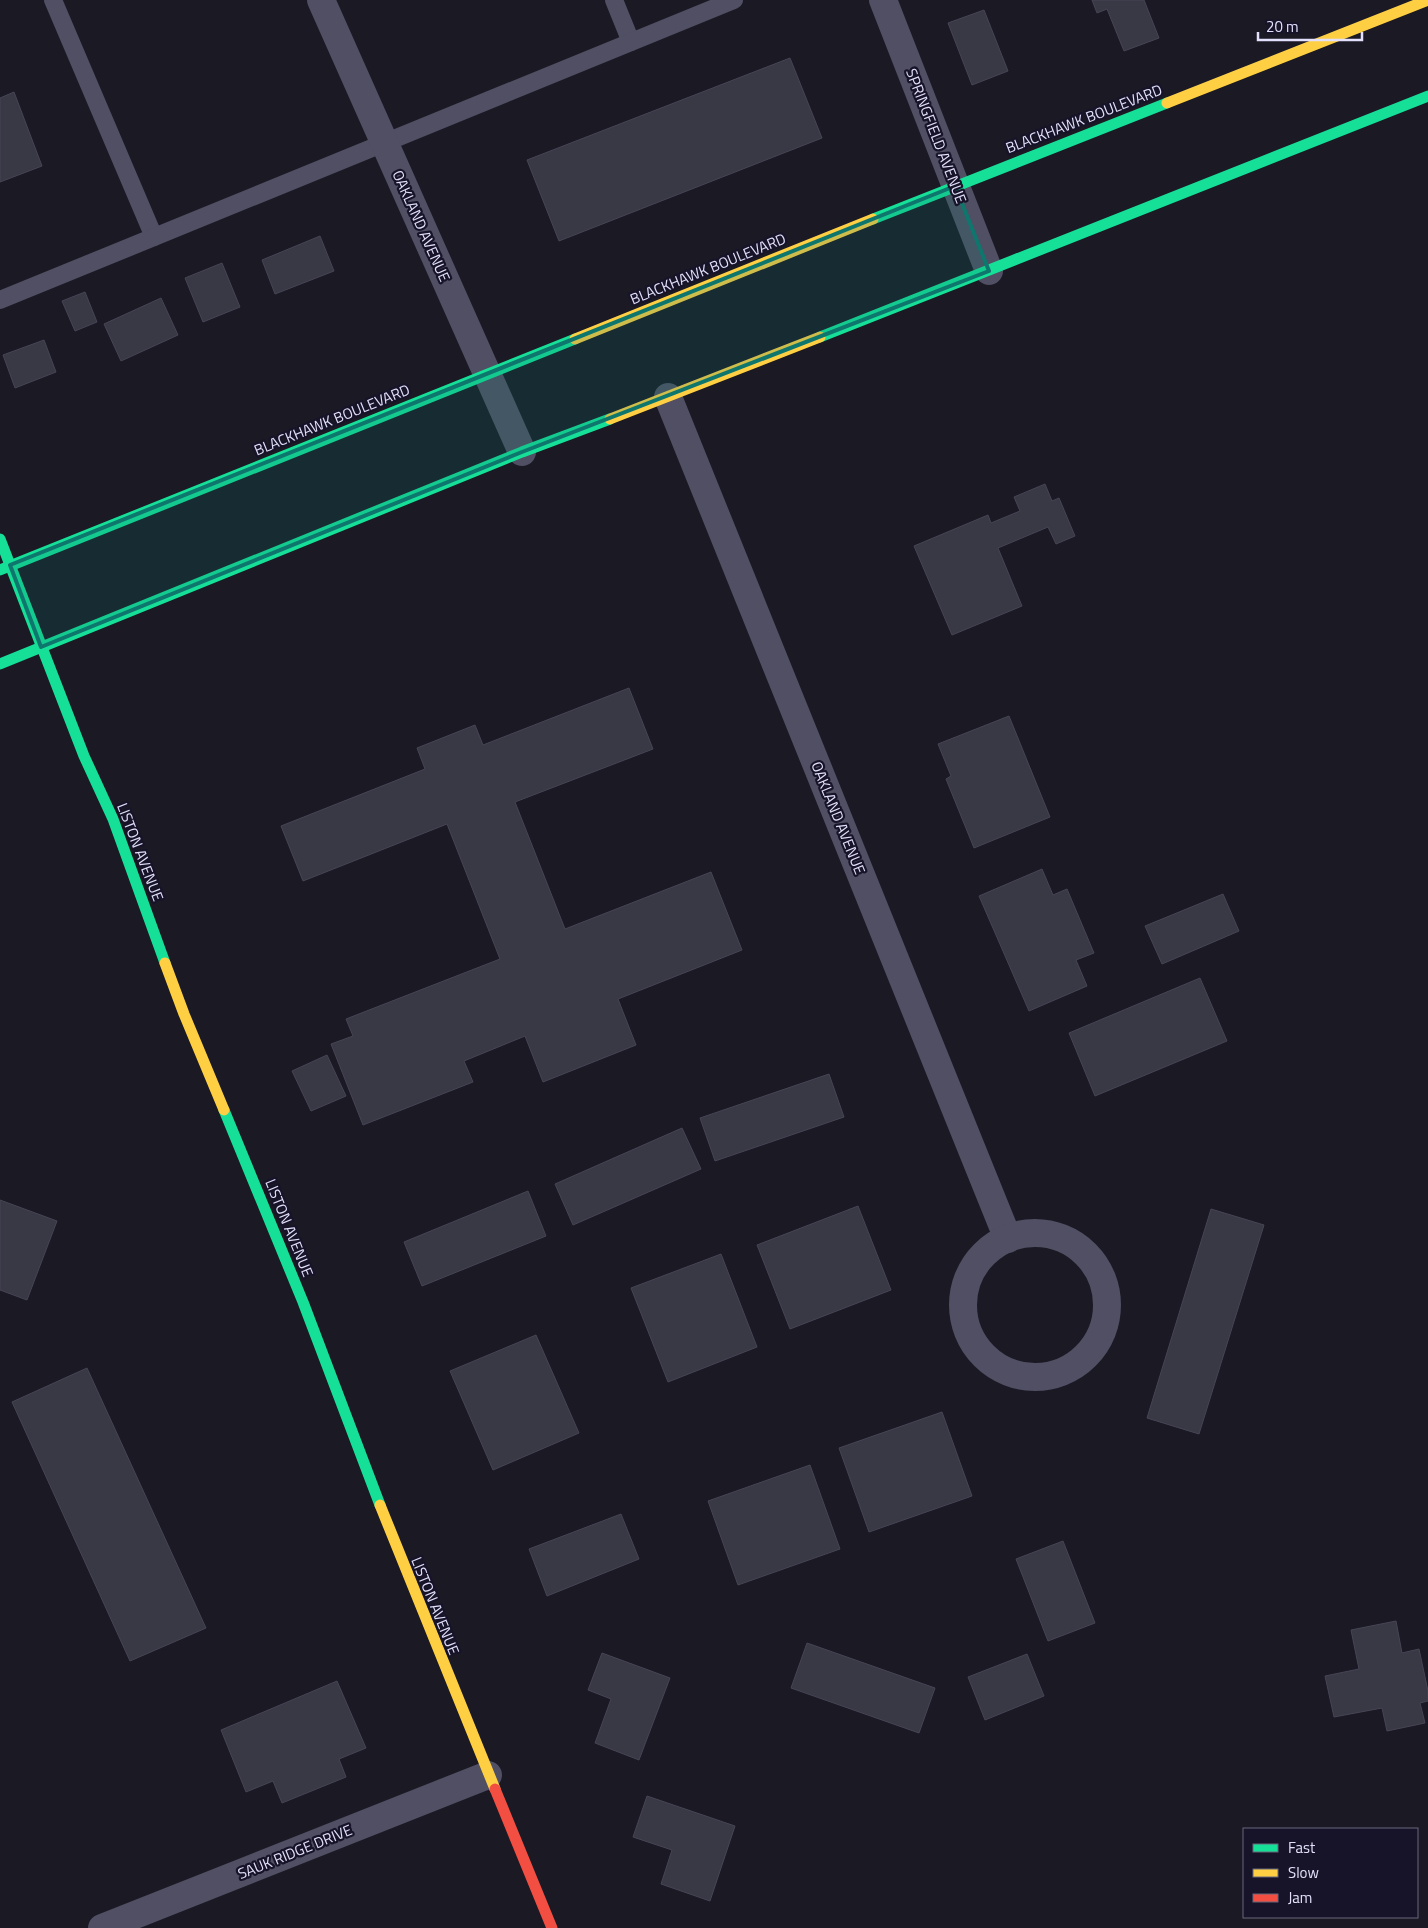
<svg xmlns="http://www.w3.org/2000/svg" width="1428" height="1928" font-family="'Titillium Web',sans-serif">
<rect width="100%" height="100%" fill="#1a1924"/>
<g fill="#393845" stroke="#474555">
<polygon points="1092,0 1144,0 1159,38 1124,51 1107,9 1097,13"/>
<polygon points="984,10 1008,71 972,85 948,23"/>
<polygon points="790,58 822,138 559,241 527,160"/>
<polygon points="14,92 42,166 0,182 0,98"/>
<polygon points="320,236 334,271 275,294 262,260"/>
<polygon points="222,263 240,307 203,322 185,278"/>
<polygon points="85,292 97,322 75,331 62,301"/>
<polygon points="161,298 178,335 121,361 104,324"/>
<polygon points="44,340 56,372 15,388 3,355"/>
<polygon points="1045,484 1052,501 1059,498 1075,536 1056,544 1048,527 998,548 1022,606 952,635 914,546 988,515 991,523 1020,511 1014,497"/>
<polygon points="629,688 653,749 515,802 565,929 711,872 742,950 618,999 636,1045 543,1082 525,1036 464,1061 473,1082 363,1125 331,1044 353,1036 346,1019 500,959 447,824 303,881 281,826 425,769 417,748 475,725 483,745"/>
<polygon points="1009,716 1050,817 974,848 946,779 951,776 938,744"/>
<polygon points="1042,869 1053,895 1067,889 1094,953 1076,960 1087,986 1029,1011 979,896"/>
<polygon points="1223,894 1239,931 1162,964 1145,926"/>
<polygon points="1200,978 1227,1041 1095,1096 1069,1033"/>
<polygon points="327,1055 346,1096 311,1111 292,1071"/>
<polygon points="829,1074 844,1117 715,1161 700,1118"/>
<polygon points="682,1128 701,1169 573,1225 555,1184"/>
<polygon points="528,1191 546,1236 422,1286 404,1242"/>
<polygon points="0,1200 57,1221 27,1300 0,1290"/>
<polygon points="858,1206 891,1290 790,1329 757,1245"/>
<polygon points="1211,1209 1264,1225 1199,1434 1147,1418"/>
<polygon points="721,1254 757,1347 668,1382 631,1288"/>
<polygon points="536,1335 579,1433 493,1470 450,1371"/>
<polygon points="87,1368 206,1628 130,1661 12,1402"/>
<polygon points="942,1412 972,1496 869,1532 839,1448"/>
<polygon points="810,1465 840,1549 738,1585 708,1501"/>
<polygon points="621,1514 639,1559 547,1596 529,1549"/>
<polygon points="1063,1541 1095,1623 1048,1641 1016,1559"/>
<polygon points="1396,1621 1402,1653 1419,1649 1428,1691 1428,1701 1420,1703 1425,1723 1387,1731 1382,1708 1334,1717 1325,1676 1359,1669 1351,1630"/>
<polygon points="807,1643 935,1688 919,1733 791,1688"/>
<polygon points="602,1653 670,1678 639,1760 595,1743 611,1699 588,1690"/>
<polygon points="1027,1654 1044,1696 985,1720 968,1677"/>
<polygon points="337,1681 366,1748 339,1759 346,1777 282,1803 273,1781 246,1792 221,1730"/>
<polygon points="647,1796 735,1826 710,1901 661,1884 672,1850 633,1837"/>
</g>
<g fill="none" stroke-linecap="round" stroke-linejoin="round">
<g stroke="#504f63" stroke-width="18">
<polyline points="53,0 154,237"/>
<polyline points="614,0 631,42"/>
<polyline points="0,300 734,0"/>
</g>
<g stroke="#504f63" stroke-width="28">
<polyline points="321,0 522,452"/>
<polyline points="883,0 989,271"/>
<polyline points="668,397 1008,1239"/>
<circle cx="1035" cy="1305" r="72"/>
<polyline points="102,1928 488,1775"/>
</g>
<g stroke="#16e098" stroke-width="11">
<polyline points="873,219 1167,103"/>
<polyline points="820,337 1428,96"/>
<polyline points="0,539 84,756 113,819 165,963"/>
<polyline points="0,570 575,339"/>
<polyline points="0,664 522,452 610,419"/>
<polyline points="224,1110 303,1302 380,1505"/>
</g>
<g stroke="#ffcf43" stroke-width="11">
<polyline points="1167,103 1428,0"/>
<polyline points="575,339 873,219"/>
<polyline points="610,419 820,337"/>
<polyline points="165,963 184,1014 224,1110"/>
<polyline points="380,1505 495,1789"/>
</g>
<polyline stroke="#f24e42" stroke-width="11" points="495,1789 552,1928"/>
</g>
<path fill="#0f766e" fill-opacity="0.2" stroke="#0f766e" stroke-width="4" stroke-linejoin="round" d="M955,186L989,271L522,452L41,647L10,565Z"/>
<g text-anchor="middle" stroke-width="4.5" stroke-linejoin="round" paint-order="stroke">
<g font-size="15" fill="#e2e0fb" stroke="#171429">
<text transform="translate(1084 119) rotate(-21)" y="5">BLACKHAWK BOULEVARD</text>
<text transform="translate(936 136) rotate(69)" y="5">SPRINGFIELD AVENUE</text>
<text transform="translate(421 226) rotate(66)" y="5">OAKLAND AVENUE</text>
<text transform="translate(708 269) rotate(-22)" y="5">BLACKHAWK BOULEVARD</text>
<text transform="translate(332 420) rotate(-22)" y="5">BLACKHAWK BOULEVARD</text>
<text transform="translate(838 818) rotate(68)" y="5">OAKLAND AVENUE</text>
<text transform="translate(140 852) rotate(69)" y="5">LISTON AVENUE</text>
<text transform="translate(289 1228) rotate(68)" y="5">LISTON AVENUE</text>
<text transform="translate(435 1606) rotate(68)" y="5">LISTON AVENUE</text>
<text transform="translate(295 1852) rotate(-22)" y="5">SAUK RIDGE DRIVE</text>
</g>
</g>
<rect x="1243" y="1828" width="175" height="90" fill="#171429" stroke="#68667d"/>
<rect x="1253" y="1844" width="25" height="8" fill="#16e098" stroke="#68667d"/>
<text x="1288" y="1853" font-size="15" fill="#e2e0fb">Fast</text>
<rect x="1253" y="1869" width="25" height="8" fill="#ffcf43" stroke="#68667d"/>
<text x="1288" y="1878" font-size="15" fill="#e2e0fb">Slow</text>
<rect x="1253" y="1894" width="25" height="8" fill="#f24e42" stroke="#68667d"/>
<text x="1288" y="1903" font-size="15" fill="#e2e0fb">Jam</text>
<path d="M1258 32v8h104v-8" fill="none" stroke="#e2e0fb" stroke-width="2.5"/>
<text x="1266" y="32" font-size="15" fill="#e2e0fb" stroke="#171429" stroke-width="4" paint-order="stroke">20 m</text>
</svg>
